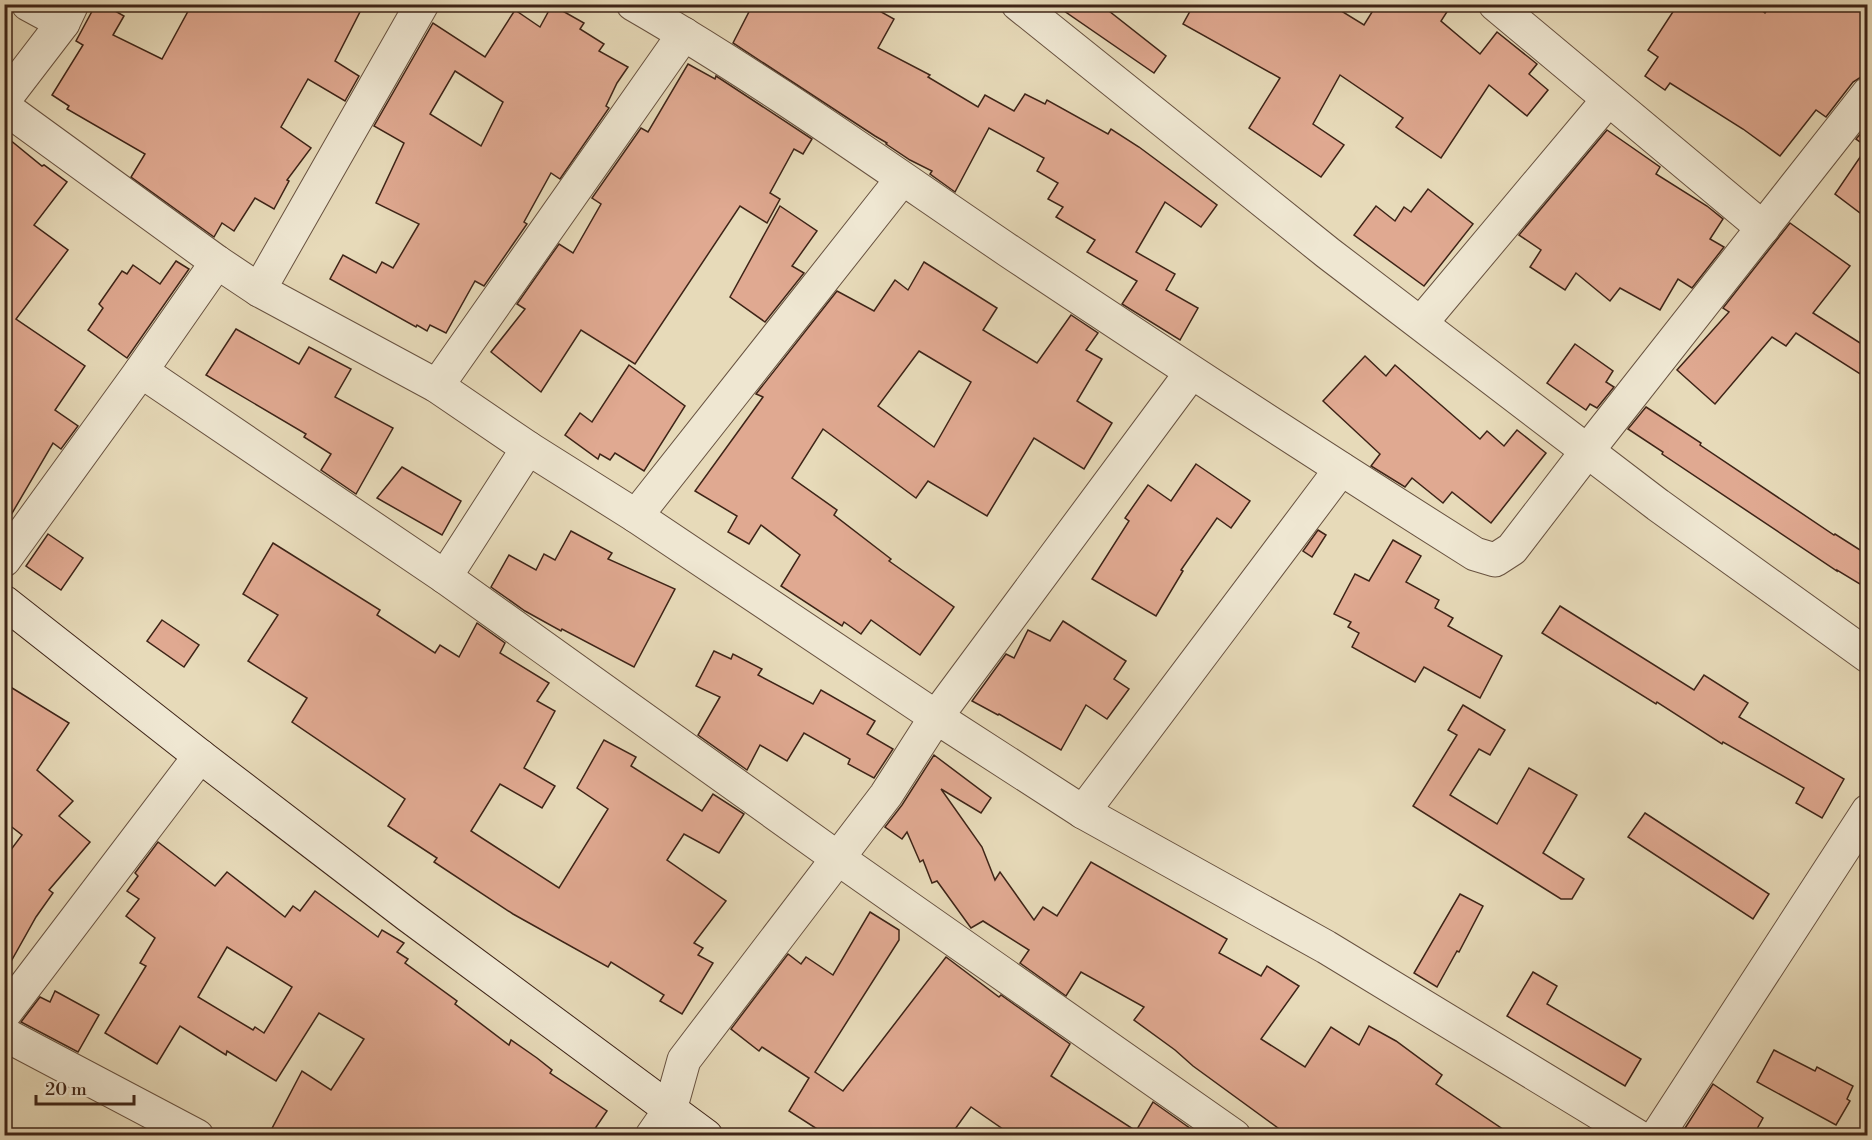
<svg xmlns="http://www.w3.org/2000/svg" width="1872" height="1140" font-family="'Libre Bodoni',serif">
<rect width="100%" height="100%" fill="#e7dab9"/>
<filter id="stains"><feTurbulence type="fractalNoise" baseFrequency=".00333" numOctaves="4"/><feColorMatrix values="0 0 0 0 .2 0 0 0 0 .09 0 0 0 0 .02 0 0 0 .5 -.17"/></filter>
<radialGradient id="worn" r=".72"><stop offset=".6" stop-color="#630" stop-opacity="0"/><stop offset="1" stop-color="#630" stop-opacity=".3"/></radialGradient>
<g fill="#e0a991" stroke="#3e2417" stroke-width="1.5" fill-rule="evenodd">
<polygon points="96,4 103,4 124,16 113,35 162,59 192,4 364,4 335,61 359,76 345,101 308,79 281,127 311,148 287,180 289,181 274,209 255,198 234,231 222,223 214,237 131,177 145,154 67,109 69,106 52,95 83,45 76,41"/>
<polygon points="753,4 867,4 894,19 878,48 930,75 928,77 978,107 985,95 1014,111 1025,94 1045,104 1047,100 1108,134 1111,129 1139,147 1217,205 1201,227 1165,202 1136,252 1175,274 1166,290 1198,308 1180,340 1122,304 1137,281 1087,252 1095,240 1056,217 1063,207 1048,199 1058,183 1037,171 1044,158 989,128 955,192 930,174 932,171 910,160 886,144 887,143 875,136 733,43"/>
<polygon points="1054,4 1100,4 1166,56 1154,73"/>
<polygon points="1194,4 1330,4 1364,25 1377,4 1452,4 1441,21 1480,54 1497,32 1537,64 1529,74 1548,90 1527,116 1489,85 1441,158 1396,127 1403,118 1340,75 1313,124 1344,145 1321,177 1249,128 1280,78 1183,24"/>
<polygon points="1678,4 1754,4 1765,13 1772,4 1868,4 1868,76 1861,77 1853,82 1826,117 1816,110 1780,156 1743,129 1670,83 1665,90 1645,76 1658,57 1648,50"/>
<path d="M552,5L584,23L580,29L604,44L599,51L628,67L617,83L606,106L609,108L560,179L551,173L524,222L527,224L484,286L475,281L446,333L430,325L427,331L417,325L416,327L330,279L343,255L376,273L382,262L393,268L419,224L376,203L404,143L374,126L433,23L485,57L515,10L540,27ZM455,71L503,102L481,146L430,114Z"/>
<polygon points="688,64 715,79 716,76 812,139 803,154 794,149 770,193 780,199 767,223 740,206 635,364 581,330 541,392 491,352 525,309 517,304 559,244 573,253 601,204 592,198 641,128 648,132"/>
<polygon points="1868,125 1868,219 1835,194 1867,147 1856,139"/>
<polygon points="1607,130 1660,167 1656,174 1707,206 1723,219 1710,239 1724,247 1692,288 1678,279 1660,310 1620,288 1610,301 1576,273 1565,290 1530,267 1541,250 1519,235"/>
<polygon points="4,135 42,166 44,165 67,182 34,225 68,250 16,319 85,366 55,410 78,426 61,449 53,443 4,527"/>
<polygon points="1428,189 1473,224 1424,286 1354,235 1376,206 1395,221 1404,207 1411,212"/>
<polygon points="780,206 817,231 792,266 804,273 765,322 730,297"/>
<polygon points="1790,223 1850,266 1813,313 1868,348 1868,379 1796,333 1786,346 1772,337 1715,404 1677,370 1729,312 1723,308"/>
<polygon points="176,261 189,269 127,358 88,330 103,308 99,304 122,271 127,274 133,265 160,284"/>
<path d="M924,262L997,308L983,330L1037,363L1071,315L1098,333L1086,350L1102,359L1077,401L1112,423L1084,469L1034,438L987,516L928,481L916,498L823,429L792,478L837,510L834,515L891,559L889,561L954,607L920,655L871,620L861,634L844,622L842,626L781,586L800,555L761,525L749,544L728,532L737,516L695,491L763,397L756,394L837,291L874,311L895,280L908,290ZM919,351L971,382L934,447L878,406Z"/>
<polygon points="236,329 299,364 309,347 351,369 335,397 393,428 356,494 321,470 331,454 304,437 306,434 206,375"/>
<polygon points="1575,344 1613,371 1606,382 1614,387 1597,408 1590,404 1586,410 1547,383"/>
<polygon points="1365,356 1386,376 1395,365 1480,439 1487,431 1504,446 1517,430 1546,453 1491,523 1452,492 1443,503 1412,478 1405,487 1371,466 1380,454 1323,401"/>
<polygon points="629,365 685,406 644,471 615,453 610,460 600,454 598,459 565,435 580,413 592,422"/>
<polygon points="1646,407 1701,443 1700,445 1834,535 1835,534 1868,555 1868,589 1837,570 1837,571 1662,454 1663,452 1628,429"/>
<polygon points="1196,464 1250,501 1231,528 1217,518 1181,570 1183,571 1156,616 1092,579 1129,521 1125,518 1148,485 1171,501"/>
<polygon points="402,467 461,501 442,535 377,498"/>
<polygon points="1318,530 1326,535 1312,557 1303,551"/>
<polygon points="571,531 612,553 608,559 675,589 634,667 562,629 561,631 525,611 491,587 509,555 536,570 544,554 555,560"/>
<polygon points="48,534 83,558 61,590 26,566"/>
<polygon points="1393,540 1421,556 1406,582 1439,600 1435,608 1453,618 1448,626 1502,656 1480,698 1424,667 1415,682 1352,647 1359,633 1348,627 1351,622 1334,614 1355,574 1369,581"/>
<polygon points="273,543 380,610 377,615 435,653 440,645 459,657 477,623 505,643 500,653 549,683 537,701 555,711 524,768 555,786 542,808 500,784 471,831 559,888 608,809 577,788 604,740 636,757 631,766 702,811 713,794 744,814 719,853 684,834 667,860 726,901 694,943 703,948 698,955 713,963 682,1014 660,1001 664,995 611,962 608,967 513,914 434,862 437,858 388,826 405,799 292,722 307,698 248,661 278,615 243,594"/>
<polygon points="1560,606 1694,690 1704,675 1748,703 1739,717 1844,779 1822,818 1796,803 1804,788 1723,742 1722,744 1657,702 1656,704 1542,633"/>
<polygon points="162,620 199,645 184,667 147,641"/>
<polygon points="1063,621 1126,661 1114,679 1129,689 1107,719 1086,705 1061,750 999,714 998,715 972,701 1006,654 1014,658 1028,630 1050,641"/>
<polygon points="714,651 731,659 733,654 762,669 758,675 813,704 821,690 875,721 867,734 893,749 874,778 848,764 850,759 804,733 787,761 760,745 747,770 698,735 720,697 696,686"/>
<polygon points="4,683 69,723 37,770 73,801 59,816 90,842 49,890 53,893 36,917 4,974 4,859 22,835 4,821"/>
<polygon points="1463,705 1505,730 1490,755 1479,749 1450,795 1497,824 1529,768 1577,795 1543,853 1584,879 1572,899 1561,899 1413,806 1457,735 1448,730"/>
<polygon points="934,755 991,798 981,813 941,789 982,847 995,880 1000,872 1034,920 1043,907 1057,916 1091,862 1227,939 1219,953 1261,976 1267,966 1299,986 1261,1039 1305,1067 1331,1027 1359,1045 1369,1026 1396,1041 1442,1075 1436,1084 1513,1136 1289,1136 1193,1066 1175,1050 1134,1020 1144,1007 1081,972 1066,996 1020,963 1029,950 983,921 971,928 937,881 932,883 923,860 920,862 907,832 902,839 885,827 902,805"/>
<polygon points="1645,813 1769,894 1753,919 1628,837"/>
<path d="M158,842L215,886L227,872L285,917L293,906L300,911L315,891L378,937L382,930L404,943L397,952L408,959L405,963L457,1001L455,1004L509,1045L511,1040L537,1058L552,1070L550,1073L607,1111L590,1136H268L302,1071L331,1090L364,1039L319,1013L276,1081L227,1051L226,1055L180,1026L157,1064L105,1033L146,966L140,963L155,938L126,916L139,899L127,891L138,876L135,873ZM227,947L292,987L264,1033L255,1027L253,1030L198,997Z"/>
<polygon points="1460,894 1483,906 1459,952 1457,951 1437,987 1414,973"/>
<polygon points="870,912 899,930 899,940 815,1072 843,1091 946,957 999,997 1001,995 1070,1044 1051,1076 1136,1131 1153,1102 1201,1136 1013,1136 971,1107 950,1136 828,1136 789,1111 809,1078 762,1047 759,1051 731,1029 788,954 801,964 806,957 833,975"/>
<polygon points="1533,972 1557,986 1547,1004 1641,1059 1625,1086 1507,1016"/>
<polygon points="55,991 99,1015 78,1052 21,1022 40,997 50,1002"/>
<polygon points="1774,1050 1815,1071 1817,1067 1853,1086 1847,1099 1850,1101 1836,1125 1757,1082"/>
<polygon points="1713,1084 1763,1118 1753,1136 1680,1136"/>
</g>
<g fill="none" stroke-linecap="round" stroke-linejoin="round">
<defs>
<g id="street">
<polyline points="28,4 63,23"/>
<path d="M633,4C763,79 885,167 1009,251C1163,354 1318,455 1475,554L1495,560L1512,549L1588,450L1868,94"/>
<polyline points="1018,4 1328,253 1658,505 1868,656"/>
<polyline points="1495,4 1763,228"/>
<polyline points="4,100 63,23 72,4"/>
<polyline points="4,107 217,262 259,290 437,386 528,448 636,516 936,717 1191,373"/>
<polyline points="259,290 422,4"/>
<polyline points="1421,323 1608,100"/>
<polyline points="141,371 445,577 839,859 1234,1136"/>
<polyline points="437,386 684,34"/>
<polyline points="636,516 902,179"/>
<polyline points="4,560 141,371 217,262"/>
<polyline points="445,577 528,448"/>
<polyline points="1083,812 1341,469"/>
<polyline points="4,1014 200,756"/>
<polyline points="4,1034 197,1136"/>
<polyline points="652,1136 670,1110 684,1060 886,795 936,717 1083,812 1326,947 1637,1136"/>
<polyline points="1657,1136 1868,811"/>
</g>
<polyline id="secondary" points="4,602 200,756 409,916 706,1136"/>
</defs>
<use href="#street" stroke="#685240" stroke-width="35"/>
<use href="#secondary" stroke="#3e2417" stroke-width="35"/>
<use href="#street" stroke="#efe7d2" stroke-width="33"/>
<use href="#secondary" stroke="#efe7d2" stroke-width="33"/>
</g>
<rect width="1872" height="1140" fill="none" stroke="#e7dab9" stroke-width="24"/>
<rect x="6" y="6" width="1860" height="1128" fill="none" stroke="#3e2417" stroke-width="3"/>
<rect x="12" y="12" width="1848" height="1116" fill="none" stroke="#3e2417" stroke-width="1.5"/>
<path d="M36 1095v9h98v-9" fill="none" stroke="#3e2417" stroke-width="3"/>
<text x="45" y="1095" font-size="18" fill="#3e2417" stroke="#efe7d2" stroke-width="4.5" paint-order="stroke">20 m</text>
<rect width="100%" height="100%" filter="url(#stains)"/>
<rect width="100%" height="100%" fill="url(#worn)"/>
</svg>
